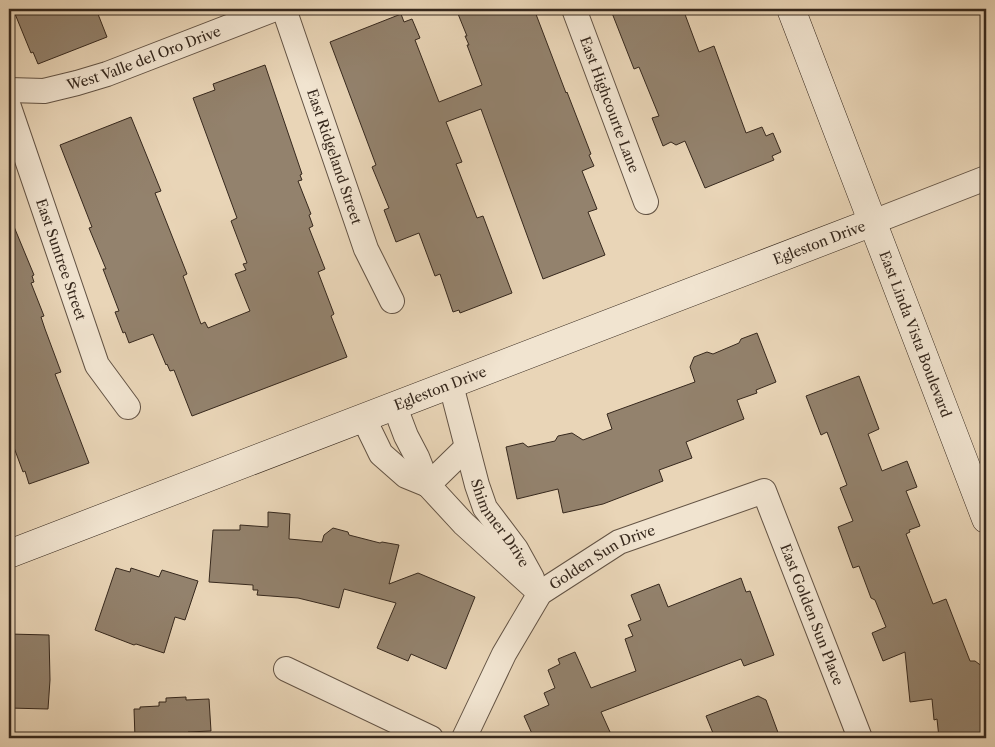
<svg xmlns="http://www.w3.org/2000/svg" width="995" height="747" font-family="'Libre Caslon Text',serif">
<rect width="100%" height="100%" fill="#e9d5b7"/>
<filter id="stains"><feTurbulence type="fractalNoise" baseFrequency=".004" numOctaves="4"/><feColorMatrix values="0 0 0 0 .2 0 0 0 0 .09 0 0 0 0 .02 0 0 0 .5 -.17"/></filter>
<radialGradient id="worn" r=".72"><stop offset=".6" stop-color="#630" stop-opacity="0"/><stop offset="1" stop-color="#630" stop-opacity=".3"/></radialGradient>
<g fill="#93826d" stroke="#36281d">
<polygon points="13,9 96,9 107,37 38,64 33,52 31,53"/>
<polygon points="456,9 534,9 566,93 567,92 591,154 589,155 594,166 582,171 597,209 588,212 605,255 543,279 481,109 446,122 462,162 456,164 477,218 483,216 512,293 460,313 459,310 453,312 440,274 435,276 419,233 396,242 384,210 389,208 372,167 376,165 330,42 401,14 404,22 412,19 420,38 415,40 439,102 482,85 467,45 469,45 465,36 467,36"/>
<polygon points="624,9 683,9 699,52 714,46 746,133 762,127 766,136 773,133 781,152 772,156 774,160 705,188 685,141 676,145 671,142 663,146 652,118 659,116 639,67 634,69 612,13"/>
<polygon points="265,65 302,174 300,175 302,180 298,181 311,214 309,215 313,226 309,228 325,269 318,272 334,314 331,316 347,357 192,416 174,370 170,371 167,364 166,365 153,334 129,343 125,332 123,333 115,312 119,311 103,269 106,269 89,228 92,227 60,145 131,117 161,191 155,193 187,274 183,276 201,324 205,322 208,328 250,311 235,274 246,270 243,264 247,263 231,221 237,218 193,98 215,90 213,84"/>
<polygon points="9,217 10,217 34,275 32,276 34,282 31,283 44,316 41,317 45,329 61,372 55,374 89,463 29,484 25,471 23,472 9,434"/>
<polygon points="757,333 776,382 756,390 757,393 737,400 744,419 686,442 692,458 659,470 663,481 603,504 563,513 558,489 517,499 506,447 523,443 528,447 555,441 558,436 572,433 583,440 612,429 607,414 695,382 690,367 694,357 707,352 713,354 739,343 741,339"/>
<polygon points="859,376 879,429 868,434 882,471 907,461 917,487 906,491 920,526 909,530 910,532 906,534 933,604 946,599 970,661 975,661 983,667 986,735 959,738 939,738 937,719 934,720 932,699 910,702 905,652 883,661 872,633 886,627 875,600 871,598 859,566 853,568 838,527 853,521 840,488 847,485 827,432 821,435 806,396"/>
<polygon points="268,512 290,514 289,539 322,542 324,535 333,528 348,532 349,535 380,543 382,542 399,545 389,584 418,573 475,597 446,669 411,654 408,661 377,648 396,603 344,589 339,608 298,598 257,595 258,590 253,590 253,585 209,582 213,530 240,530 240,525 268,527"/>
<polygon points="116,568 130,572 131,568 159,577 162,570 198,581 185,620 175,617 164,653 136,644 134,645 95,630"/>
<polygon points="741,578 746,592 750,591 774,655 744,666 741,659 601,712 610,732 594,738 534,738 524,716 549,705 544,693 555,688 548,670 560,664 558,659 575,652 591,688 636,671 625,639 633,636 628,625 641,620 631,595 659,584 668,607"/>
<polygon points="9,634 49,635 50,680 48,709 9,708"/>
<polygon points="758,696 766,700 780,738 715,738 706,716"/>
<polygon points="186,697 186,700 209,699 211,731 188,732 188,738 135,738 134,709 140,709 140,707 159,706 159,702 166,702 166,698"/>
</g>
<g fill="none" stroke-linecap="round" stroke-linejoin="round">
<defs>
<g id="street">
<path id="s1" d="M284,9L366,249L392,301"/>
<path id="s2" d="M574,9L646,202"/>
<path id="s3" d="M9,90L44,91L77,83L107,74L275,9"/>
<path id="s4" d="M9,107L97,365L128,407"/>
<polyline points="873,222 986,178"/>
<path id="s5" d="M451,385L477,485L485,508L516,549L532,578"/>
<polyline points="395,407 406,436 417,457 428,485 464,524 540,593"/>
<polyline points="364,419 381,454 406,476 428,485"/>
<polyline points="428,485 467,447"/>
<polyline points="286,669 431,738"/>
<path id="s6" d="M464,738L504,654L540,593L619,542L764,491L860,738"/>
</g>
<g id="secondary">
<path id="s7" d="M791,9L986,519"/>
<path id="s8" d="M9,554L873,222"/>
</g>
</defs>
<use href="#street" stroke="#635344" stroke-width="26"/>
<use href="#secondary" stroke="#36281d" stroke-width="29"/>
<use href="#street" stroke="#f1e4d0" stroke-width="24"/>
<use href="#secondary" stroke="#f1e4d0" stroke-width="28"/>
</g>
<g text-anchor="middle" stroke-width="4" stroke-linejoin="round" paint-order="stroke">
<g font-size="14" fill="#36281d" stroke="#f1e4d0">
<text dy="5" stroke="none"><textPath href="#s3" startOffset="140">West Valle del Oro Drive</textPath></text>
<text dy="5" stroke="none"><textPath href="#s2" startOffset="102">East Highcourte Lane</textPath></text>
<text dy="5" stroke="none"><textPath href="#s1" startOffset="156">East Ridgeland Street</textPath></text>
<text dy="5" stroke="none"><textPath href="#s8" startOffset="868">Egleston Drive</textPath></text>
<text dy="5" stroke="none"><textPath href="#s4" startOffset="161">East Suntree Street</textPath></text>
<text dy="5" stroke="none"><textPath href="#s7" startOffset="348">East Linda Vista Boulevard</textPath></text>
<text dy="5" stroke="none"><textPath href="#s8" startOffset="462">Egleston Drive</textPath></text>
<text dy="5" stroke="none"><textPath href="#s5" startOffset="148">Shimmer Drive</textPath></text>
<text dy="5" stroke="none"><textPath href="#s6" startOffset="236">Golden Sun Drive</textPath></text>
<text dy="5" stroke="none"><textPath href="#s6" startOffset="544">East Golden Sun Place</textPath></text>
</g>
</g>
<rect width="995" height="747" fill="none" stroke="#e9d5b7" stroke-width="30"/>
<rect x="10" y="10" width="975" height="727" fill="none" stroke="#36281d" stroke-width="2.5"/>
<rect x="15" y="15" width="965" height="717" fill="none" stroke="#36281d"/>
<rect width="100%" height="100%" filter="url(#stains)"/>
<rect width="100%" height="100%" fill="url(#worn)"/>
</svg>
